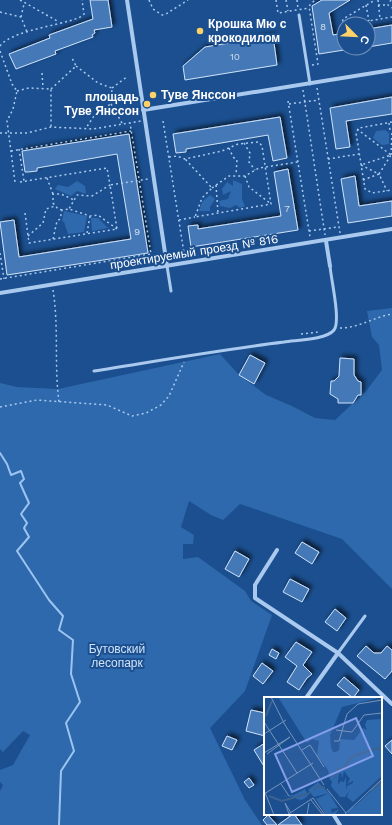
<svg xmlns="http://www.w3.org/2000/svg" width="392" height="825" font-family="'Work Sans',sans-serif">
<defs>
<filter id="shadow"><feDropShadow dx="3" dy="-3" stdDeviation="2" flood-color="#0009"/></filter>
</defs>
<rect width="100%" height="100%" fill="#1b4f8f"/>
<g fill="#2e69ad">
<polygon points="385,130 389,133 389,144 382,145 373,138 376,131"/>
<polygon points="233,180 242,184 242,199 245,206 240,208 236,205 230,208 220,206 219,201 228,199 231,191 223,195 222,189 227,182 233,186"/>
<polygon points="77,181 85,186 86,194 77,191 71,196 55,189 58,185 68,187"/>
<polygon points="210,195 215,199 210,207 210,211 199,211 202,202"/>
<polygon points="64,211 87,216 84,232 68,234 64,222 62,221"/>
<polygon points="91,218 98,218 108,228 92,231"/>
<polygon points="392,308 392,589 342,539 240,504 223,520 211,515 189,501 181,527 194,535 193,544 183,544 183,559 198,557 245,591 251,601 272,615 245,691 210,728 245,800 262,825 0,825 0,791 3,785 0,782 0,770 13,765 30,735 23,731 3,752 0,749 0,383 17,387 58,389 220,354 239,375 266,395 292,406 315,418 335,420 366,391 382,370 379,345 372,337 367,311"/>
</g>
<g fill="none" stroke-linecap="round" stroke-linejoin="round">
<polyline stroke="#9cc4f0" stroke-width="2" points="0,453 7,464 11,475 21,471 24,479 20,483 29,503 21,514 27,523 24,528 29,537 17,551 49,600 63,616 59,630 73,640 71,674 80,702 66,723 74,751 61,771 59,825"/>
</g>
<g fill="#4478b7" stroke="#cfe3fa" filter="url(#shadow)">
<polygon points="90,0 108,0 112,27 94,30 95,33 92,35 93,37 55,51 56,54 16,69 9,54 50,38 49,35 93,19"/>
<polygon points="322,0 350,0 329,13 333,35 344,33 344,50 319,54 312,6"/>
<polygon points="392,25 392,43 368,47 368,29"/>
<polygon points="273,36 277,65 185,80 183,66 205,47"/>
<polygon points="392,97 392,114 346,121 350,147 336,149 330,108"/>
<polygon points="280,117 287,158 273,161 268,135 186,149 186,152 176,153 173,134"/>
<polygon points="129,134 148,253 7,275 0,222 14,220 19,257 131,239 117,154 37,168 37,171 28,172 25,172 22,151"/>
<polygon points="288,169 298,230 191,247 188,226 198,225 198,229 281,216 274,172"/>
<polygon points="355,176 359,206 392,201 392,216 348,223 341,179"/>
<polygon points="250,355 265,363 254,384 239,375"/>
<polygon points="340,358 354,359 354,375 358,381 361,382 361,395 358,395 353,403 338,403 338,399 330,394 331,381 334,381 339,376"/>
<polygon points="302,542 319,552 312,564 295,553"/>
<polygon points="235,551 249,559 239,577 225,569"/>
<polygon points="290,579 309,589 302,602 283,592"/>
<polygon points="335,609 346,618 337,631 325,622"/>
<polygon points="296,642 312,652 303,665 312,674 307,678 299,690 287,682 297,666 285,657"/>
<polygon points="366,646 374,653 381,653 387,646 392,650 392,671 385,679 357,656"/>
<polygon points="272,649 279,653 276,659 269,655"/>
<polygon points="262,663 273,671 263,684 253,676"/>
<polygon points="344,677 359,690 353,698 337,685"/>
<polygon points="251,710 265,713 265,736 246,731"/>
<polygon points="227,736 237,740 232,750 222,746"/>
<polygon points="392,740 392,754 385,746"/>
<polygon points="265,743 265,768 254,750"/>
<polygon points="249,778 254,785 249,788 244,782"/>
<polygon points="294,814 302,825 278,825 293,814"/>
<polygon points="268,815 277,825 267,825 263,820"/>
</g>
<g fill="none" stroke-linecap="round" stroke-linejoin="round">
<g stroke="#a9c9ee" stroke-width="1.5" stroke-dasharray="2 3" stroke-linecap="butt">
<polyline points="20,0 59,22"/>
<polyline points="149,0 153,9 162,15 166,14 188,0"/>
<polyline points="276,0 278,13 309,8"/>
<polyline points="286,0 288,11"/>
<polyline points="297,0 298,9"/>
<polyline points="378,0 380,19"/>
<polyline points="391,0 388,5 392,8"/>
<polyline points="366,5 369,21"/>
<polyline points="378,5 388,5"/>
<polyline points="0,12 21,17 27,32"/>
<polyline points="21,17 24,4"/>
<polyline points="351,24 392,17"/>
<polyline points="344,25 342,24 343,19 375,0"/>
<path d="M0,46C13,28 78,24 84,14L82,0"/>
<polyline points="0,51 12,84 17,91 13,109 7,121 15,182"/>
<polyline points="312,65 318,64 309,6 315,0"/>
<polyline points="76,66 98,83 112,88 111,104 96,113 86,128"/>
<polyline points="42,73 43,88"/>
<polyline points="112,88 128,76"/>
<polyline points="317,88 340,233"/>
<polyline points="51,89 76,66 72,58"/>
<polyline points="303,90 325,235"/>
<polyline points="17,91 29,88 51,89 51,127"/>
<polyline points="288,101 310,237"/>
<polyline points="111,104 122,123"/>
<polyline points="289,104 319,100"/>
<polyline points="163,121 184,253 170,255"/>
<polyline points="392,122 359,128 356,133 365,189 372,193 392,190"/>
<polyline points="389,123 390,130 392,131"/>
<polyline points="357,129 391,155 361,165"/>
<polyline points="0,133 27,133 51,127 93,129 141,121"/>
<polyline points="244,143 250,153 249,162 255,170"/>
<polyline points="229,148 233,157 237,160 236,175"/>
<polyline points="19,149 24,181"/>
<polyline points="11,151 131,131"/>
<polyline points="391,155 392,131"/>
<polyline points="169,157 177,156 185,159 222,151 238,144 259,142 262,146 271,204 195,217 202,198 212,188 185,159"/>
<polyline points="328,159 359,154"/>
<polyline points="361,165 379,174 391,155"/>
<polyline points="245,176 249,187 271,204"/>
<polyline points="47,178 53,194"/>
<polyline points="363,180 379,174 387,191"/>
<polyline points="20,182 107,168 110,185 92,196 77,195 69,209"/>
<polyline points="216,185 218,213"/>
<polyline points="212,188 229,176 245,176 259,168 298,162"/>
<polyline points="62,210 58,209 53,203 53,194 61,194 74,200"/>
<polyline points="25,213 29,243 117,229 110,185 148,179"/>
<polyline points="179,220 195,217"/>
<polyline points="309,231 338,227"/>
<polyline points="87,233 90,216"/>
<polyline points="28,236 43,223 46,209 55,206"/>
<polyline points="53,239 57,221 60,219 62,210 69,209 90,216 98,215 117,229"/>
<polyline points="0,253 4,279"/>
<polyline points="0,279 151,254 130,123"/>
<path d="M53,290C59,327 54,365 59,402"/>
<path d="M340,328C359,328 374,317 392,314"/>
<polyline points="301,334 319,332"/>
<polyline points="0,407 37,400 107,405 132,416 146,413 161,405 169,396 184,362"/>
</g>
<g stroke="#a9c9ee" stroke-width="3">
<polyline points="299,15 310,84"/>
<polyline points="167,266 171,291"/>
<path d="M94,371C157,361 220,350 284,342C296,340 326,340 334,330C341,321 331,279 330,266"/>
<polyline points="338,653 365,616"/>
</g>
<g stroke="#a9c9ee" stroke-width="4">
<polyline points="127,0 167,266"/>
<polyline points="143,110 392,70"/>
<polyline points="326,241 330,266"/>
<polyline points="0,293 392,229"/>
<polyline points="277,550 255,585 255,598 338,653 392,704"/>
<polyline points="306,698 338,653"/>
<polyline points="333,814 340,825"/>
</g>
</g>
<g fill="#ffd166" stroke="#1b4f8f" stroke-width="1.5">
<circle cx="200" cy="31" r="4"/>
<circle cx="153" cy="95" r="4"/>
<circle cx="147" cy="104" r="4"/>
</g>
<g text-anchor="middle" stroke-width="4" stroke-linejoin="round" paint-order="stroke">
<g font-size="10" fill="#d0dded">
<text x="323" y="30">8</text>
<text x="235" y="60">10</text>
<text x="287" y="212">7</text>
<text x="137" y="235">9</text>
</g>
<g font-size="12" font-weight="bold" fill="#fff" stroke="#1b4f8f" text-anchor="start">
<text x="208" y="28">Крошка Мю с<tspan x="208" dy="14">крокодилом</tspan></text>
<text x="161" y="99">Туве Янссон</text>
<text x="139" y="101" text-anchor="end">площадь<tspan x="139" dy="14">Туве Янссон</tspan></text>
</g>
<g font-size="12" fill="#fff" stroke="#1b4f8f">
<text transform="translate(194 252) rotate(-9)" y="4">проектируемый проезд № 816</text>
</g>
<g font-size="12" fill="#cfe3fa" stroke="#1b4f8f">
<text x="117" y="653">Бутовский<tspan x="117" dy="14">лесопарк</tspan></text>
</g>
</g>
<g transform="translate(264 697)">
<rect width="118" height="118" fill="#1b4f8f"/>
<path d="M14,0H118L78,10L66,38L67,50L69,55H72L75,53L76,42L90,43L99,31L103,33L101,28L103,23L118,22V79L89,105L83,100L85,94L81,100H76L67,89L68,84L66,83L64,73L53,58L55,44L48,42L43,46ZM80,74L86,82L83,87L89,84V86L83,89L82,93V80L80,85L76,84L75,88L74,85L75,77L77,76L78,82ZM118,84V118H86L83,116L89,109L96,117L90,110ZM54,85L65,96L50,100L44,93ZM41,92L44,99L38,103L32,102L33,100L18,99L30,98ZM65,96L74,111L67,112L68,116L75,112L71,118H62L52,102Z" fill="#2e69ad" fill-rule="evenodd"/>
<path fill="none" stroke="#3c6290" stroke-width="2" d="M2,19L8,4M71,81L73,73L81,70L87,60L114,51L118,53M49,93L55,89L61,91M107,94L118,84M5,99L18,104L46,96"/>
<path fill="none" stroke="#7695bc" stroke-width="1" d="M7,0L21,28L60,88M0,25L33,76M72,33L88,35L100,18L118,16M0,37L22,23M70,44H75L83,17L94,7L118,3M38,53L46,48L60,70M0,56L26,40L3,57M17,87L25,99M63,92L82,116M0,93L10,118M0,97L49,66M47,103L59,118M25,117L21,106L27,116M23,118L49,101L61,118M43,118L45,106M80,118L118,82"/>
<path fill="#839eea" fill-opacity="0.15" stroke="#839eea" stroke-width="2" d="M92,21L109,59L28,95L11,57Z"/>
<rect width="118" height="118" fill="none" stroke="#fff" stroke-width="2"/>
</g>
<g transform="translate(356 36) rotate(114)"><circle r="19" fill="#1b4f8f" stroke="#7695bc"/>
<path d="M0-3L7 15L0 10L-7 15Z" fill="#ffd166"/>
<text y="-6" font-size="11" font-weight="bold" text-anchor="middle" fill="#ffffff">С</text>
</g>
</svg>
